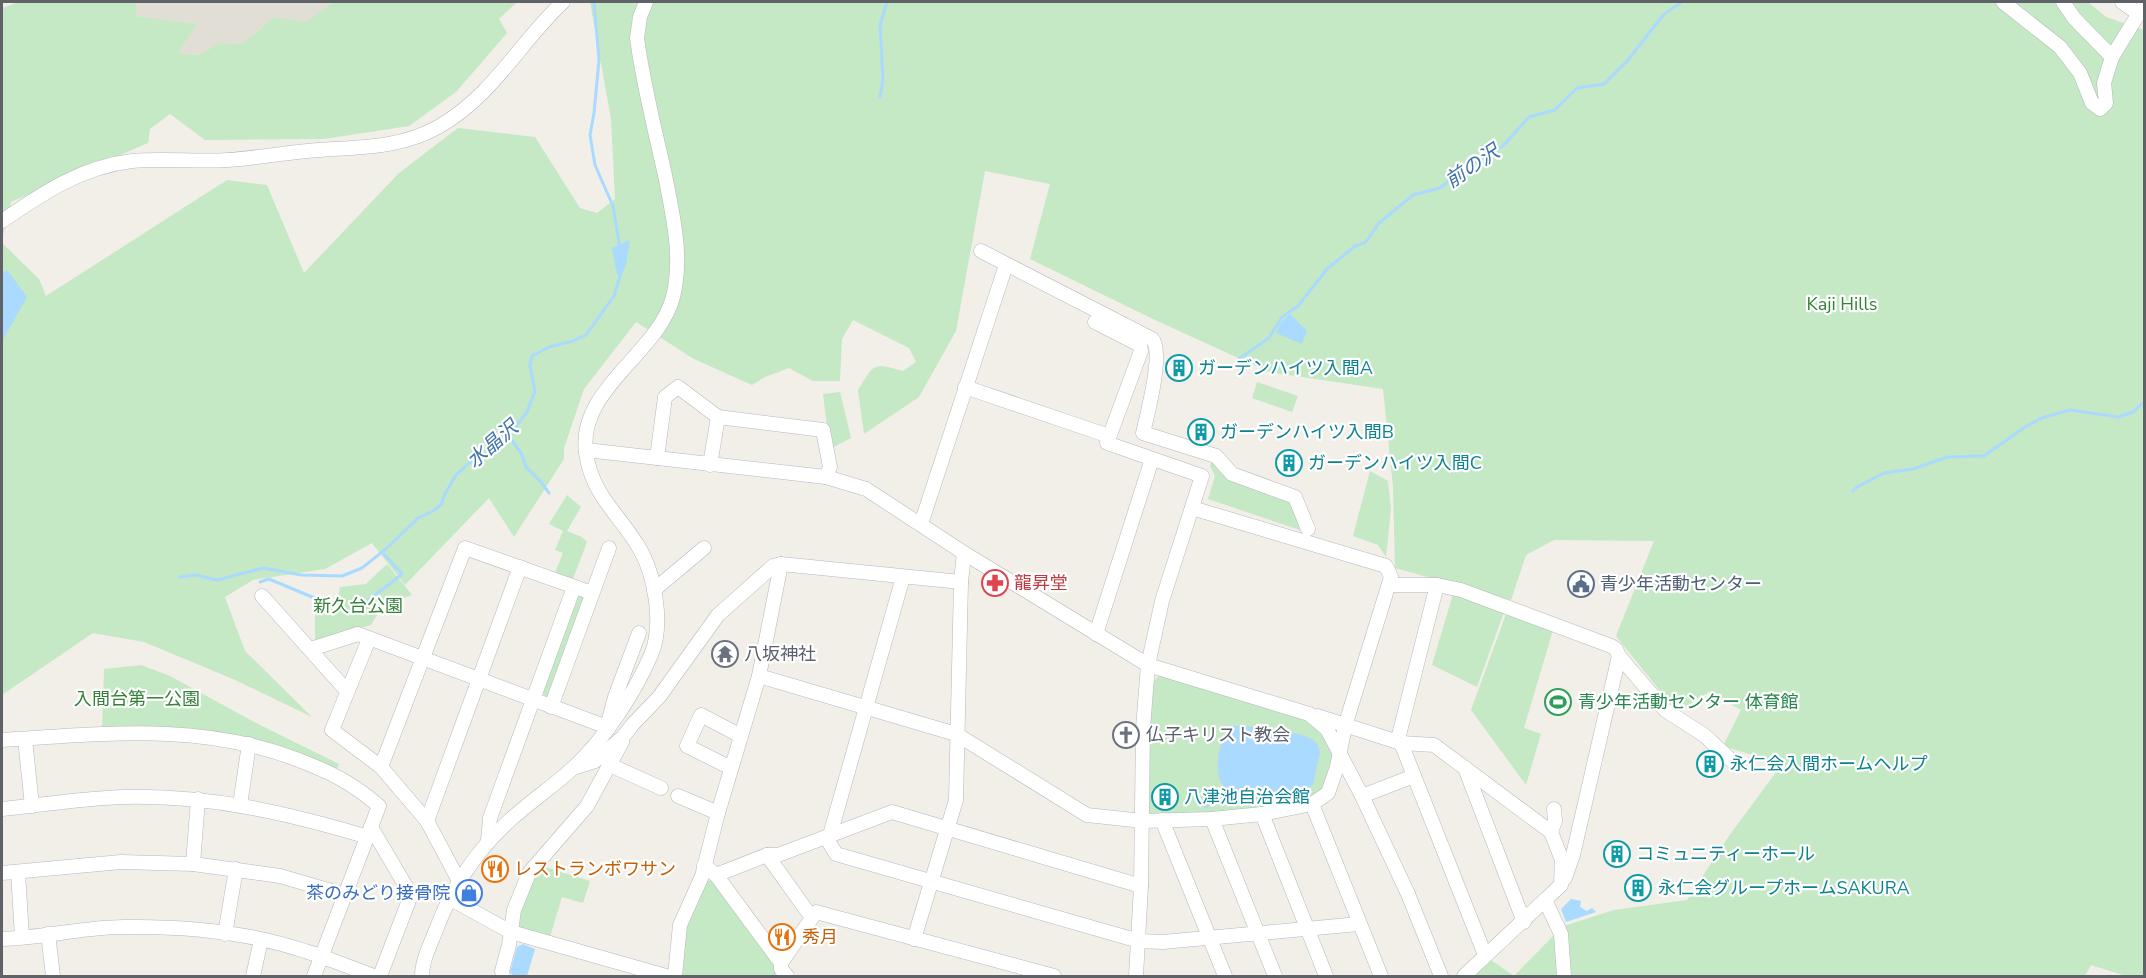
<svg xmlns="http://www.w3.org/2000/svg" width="2146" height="978" font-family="'Nunito Sans','Noto Sans JP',sans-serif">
<rect width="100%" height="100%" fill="#f1efe8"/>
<polygon fill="#e1ded6" points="136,2 333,2 306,22 274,17 242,44 219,43 199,55 178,53 196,24 136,16"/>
<g fill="#c5e8c5">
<polygon points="19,2 136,2 136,16 197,24 178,53 199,55 219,43 242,44 274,17 306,22 333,2 517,2 499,19 507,33 456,92 409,126 324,139 205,140 170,114 150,129 148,143 11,202 2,240 2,8"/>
<path d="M590,2H2088L2106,17L2144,30V976H2126L2091,965L2085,976H1565L1564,926L1614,910L1687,900L1729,836L1782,764L1723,746L1741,710L1709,692L1677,712L1616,636L1654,541L1554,540L1526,555L1511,600L1395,568L1393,487L1383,389L1269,372L1155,320L1030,259L1050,184L985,171L956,331L919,397L864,434L858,390C874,364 872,362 903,371L916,362L909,348L853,320L842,339L840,381H813L789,368L765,377L752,385L694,359L636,322L584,389L564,448V459L514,537L489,498L405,585L372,543L325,569L253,580L225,597L245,651L312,717L233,679L144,642L93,633L2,695V243L39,279L46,296L227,180L267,185L304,273L399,173L458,128L535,137L580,208L597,213L615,199L611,119Z"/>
<polygon points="1257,382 1298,396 1292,412 1252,398"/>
<polygon points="840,392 851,438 830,449 823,394"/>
<polygon points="1212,460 1295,497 1306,532 1208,499 1215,476 1210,466"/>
<polygon points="1370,471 1388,481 1391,509 1386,557 1378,545 1353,536"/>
<polygon points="567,495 581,507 567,531 582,537 587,542 573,579 555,573 563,553 555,550 563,531 549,524"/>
<polygon points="387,564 412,595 383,605 371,625 315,641 315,607 336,609 340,587 366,584"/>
<polygon points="578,593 586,598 548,697 545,696 542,692"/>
<polygon points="1453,594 1504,612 1477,687 1432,665"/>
<polygon points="1506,614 1553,630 1524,728 1541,734 1526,785 1471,710"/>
<path d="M141,665L170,676L258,724L339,764L335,773C305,759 273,743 240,736C196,726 147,731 102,730L104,669Z"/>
<path d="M1161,674L1305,719C1320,729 1326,741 1334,757L1325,788L1316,796L1238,814L1153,815L1149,812L1151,684Z"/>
<polygon points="542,866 590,881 583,903 562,897 549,940 522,932 516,923 533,875"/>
<polygon points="713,880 770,956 775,969 775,976 679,976 686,924 705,881"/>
<polygon points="1557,932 1562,976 1474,976 1491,960 1514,976"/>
</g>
<g fill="#aadaff">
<polygon points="630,240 626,265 621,276 617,275 612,248"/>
<polygon points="7,270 27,297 2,341 2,274"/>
<polygon points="1290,314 1307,331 1302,344 1276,333 1281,322"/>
<path d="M1231,726C1246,725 1301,731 1313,740C1317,743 1319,747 1320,752L1313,785C1300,794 1246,792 1229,791C1226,787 1222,785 1220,780C1214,766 1220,736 1231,726Z"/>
<polygon points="1571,899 1581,901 1580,907 1587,911 1592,908 1596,912 1566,922 1561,909"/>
<polygon points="523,944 535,949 527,976 513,976 510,972 517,947"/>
</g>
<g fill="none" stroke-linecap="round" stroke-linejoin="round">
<g stroke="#aadaff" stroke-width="3">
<polyline points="594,2 599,60 594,113 590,135 595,165 613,206 620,249"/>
<polyline points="880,97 883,80 880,25 887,2"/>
<polyline points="1237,360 1269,338 1282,317 1298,306 1327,269 1355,246 1365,243 1379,223 1413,195 1440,188 1471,164 1503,146 1529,117 1555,110 1577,88 1604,84 1628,60 1664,14 1682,2"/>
<polyline points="507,437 513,442 521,453 526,467 541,482 549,493"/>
<polyline points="1853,491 1857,487 1884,473 1913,469 1947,457 1984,456 2025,427 2042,418 2070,410 2119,417 2133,412 2144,402"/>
<polyline points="180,577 196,575 217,580 263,568 301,575 342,576 362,568 387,548 418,518 433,511 441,505 445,494 456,475 469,463 482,457 507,437 527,412 535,391 530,366 532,356 549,347 573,341 586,335 614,296 621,273"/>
<polyline points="260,582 269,579 348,612 354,612 402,574 382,552"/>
<polyline points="1206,807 1224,786"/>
</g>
<defs>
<g id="minor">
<polyline points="2003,2 2060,47 2080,73 2092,103 2100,109 2106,103 2104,83 2112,57"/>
<polyline points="2063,2 2074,18 2112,57 2144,5"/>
<polyline points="2122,2 2139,14"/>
<path d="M2,221C43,193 81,167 132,161C164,158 197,162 228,160C258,158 288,152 319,150C359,147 401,148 438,127C493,96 519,43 563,2"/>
<path d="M981,251L1152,339C1164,351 1147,416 1143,433L1216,456L1232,474L1295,497L1308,529"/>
<polyline points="1095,322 1140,345 1141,351 1107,443 1202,476 1162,601 1148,665 1143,728 1141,886 1136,976"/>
<polyline points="965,387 1109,436"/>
<polyline points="718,417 823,430 830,467 826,477"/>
<polyline points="586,450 826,477 866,489 964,553 1148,665 1309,714 1327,729 1362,796 1408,894 1441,976"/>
<polyline points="657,458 665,397 678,387 718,417 710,465"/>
<polyline points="921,524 1006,265"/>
<polyline points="1389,585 1437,585 1461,590 1611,646 1616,649 1619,656 1665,710 1704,735 1732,761"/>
<polyline points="1437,585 1399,735 1401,743 1485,955"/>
<polyline points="654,590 704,548"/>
<polyline points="262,596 347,691"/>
<polyline points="1096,634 1152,459"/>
<polyline points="369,639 332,730 381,767 427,821 459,881"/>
<polyline points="311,649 358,634 607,727 615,697 639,633"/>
<polyline points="759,676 956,734 1087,815 1143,821 1212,819 1262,814 1312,804 1328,793 1337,767 1345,726 1391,577 1386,566 1192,508"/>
<polyline points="551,707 609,548"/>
<polyline points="1317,716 1401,743 1434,745 1551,832 1562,860 1561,885 1464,976"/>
<polyline points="25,739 32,806"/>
<path d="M2,740C103,734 198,722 296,759C330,772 351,782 379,806L314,976"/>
<polyline points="610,765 661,788"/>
<polyline points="381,767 465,548 592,593"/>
<polyline points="573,768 595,761 623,737 633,724 659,697 718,615 773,566 781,564 961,582"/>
<polyline points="731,768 687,746 701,715 741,736"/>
<polyline points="1465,768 1524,922"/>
<polyline points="678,796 718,813"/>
<polyline points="1362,796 1414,776"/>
<polyline points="1312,804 1381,976"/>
<polyline points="240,805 249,744"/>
<path d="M2,809C42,805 84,798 125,797C209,795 288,813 368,837"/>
<polyline points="1262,814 1326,976"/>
<polyline points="1212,819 1275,976"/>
<polyline points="1162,820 1225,976"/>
<polyline points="427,821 520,567"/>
<polyline points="371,827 411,895 380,976"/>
<polyline points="1551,832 1555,821 1554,809"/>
<polyline points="830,835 903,577"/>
<polyline points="826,837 836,854 1139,941 1163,942 1359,924"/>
<polyline points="488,841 490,818 574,587"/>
<polyline points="767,855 807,911"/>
<polyline points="193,864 198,799"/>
<polyline points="704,865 716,875 767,855 778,855 892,812 1141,886"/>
<polyline points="18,872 22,937"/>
<polyline points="2,873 121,862 193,864 280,876 345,895"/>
<polyline points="716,875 781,963 781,969 787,976"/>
<polyline points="1565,878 1573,855 1619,656"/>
<polyline points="449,898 511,932 666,976"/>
<polyline points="1545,900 1561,934 1564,976"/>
<polyline points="48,934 53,976"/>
<polyline points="225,934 236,869"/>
<path d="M2,939C43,938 83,927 124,927C184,926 248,932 305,951C328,958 351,968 374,976"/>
<polyline points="914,939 956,800 961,582 964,553"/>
<polyline points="781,963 816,912 1054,976"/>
<polyline points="253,976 261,940"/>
<path d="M422,976C422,961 430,945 436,930C452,887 475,852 510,820C530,802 552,787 572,769C604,740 634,694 651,655C664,625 655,573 638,546C618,513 592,495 586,453C577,389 658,354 673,297C683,257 673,216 665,175C655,130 643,84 637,38L640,17L646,2"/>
<polyline points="503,976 502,971 509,945 514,910 529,873 587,806 622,742"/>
<polyline points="675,976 680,925 702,876 718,813 759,676 781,564"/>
</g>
</defs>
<use href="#minor" stroke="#b5b8bc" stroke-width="15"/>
<use href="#minor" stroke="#fff" stroke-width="14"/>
</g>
<defs>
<symbol id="building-ring" viewBox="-11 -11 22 22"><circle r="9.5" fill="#fff" stroke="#0f9aa8" stroke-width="1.5"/><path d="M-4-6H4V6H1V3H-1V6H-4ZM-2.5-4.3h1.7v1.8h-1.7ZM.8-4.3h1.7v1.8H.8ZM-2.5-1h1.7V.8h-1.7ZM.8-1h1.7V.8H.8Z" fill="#0f9aa8"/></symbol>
<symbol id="pharmacy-ring" viewBox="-11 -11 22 22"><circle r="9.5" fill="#fff" stroke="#e0444e" stroke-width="1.5"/><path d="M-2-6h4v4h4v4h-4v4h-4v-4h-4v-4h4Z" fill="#e0444e"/></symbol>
<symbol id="civic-ring" viewBox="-11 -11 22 22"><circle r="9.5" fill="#fff" stroke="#5c6f8a" stroke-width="1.5"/><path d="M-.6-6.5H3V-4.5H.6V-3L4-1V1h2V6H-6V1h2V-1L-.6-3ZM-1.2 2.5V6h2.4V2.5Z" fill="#5c6f8a"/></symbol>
<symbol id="temple-ring" viewBox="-11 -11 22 22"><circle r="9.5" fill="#fff" stroke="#6b7280" stroke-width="1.5"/><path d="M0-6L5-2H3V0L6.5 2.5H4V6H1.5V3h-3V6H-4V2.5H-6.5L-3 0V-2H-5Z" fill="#6b7280"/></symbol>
<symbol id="stadium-ring" viewBox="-11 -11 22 22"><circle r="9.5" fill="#fff" stroke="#2e9e5b" stroke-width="1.5"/><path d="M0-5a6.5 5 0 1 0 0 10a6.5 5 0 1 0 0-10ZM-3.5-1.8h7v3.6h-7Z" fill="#2e9e5b"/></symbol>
<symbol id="church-ring" viewBox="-11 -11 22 22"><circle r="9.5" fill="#fff" stroke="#6b7280" stroke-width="1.5"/><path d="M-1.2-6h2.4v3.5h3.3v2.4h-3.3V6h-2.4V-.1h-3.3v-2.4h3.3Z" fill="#6b7280"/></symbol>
<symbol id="restaurant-ring" viewBox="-11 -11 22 22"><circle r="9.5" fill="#fff" stroke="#e8710a" stroke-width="1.5"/><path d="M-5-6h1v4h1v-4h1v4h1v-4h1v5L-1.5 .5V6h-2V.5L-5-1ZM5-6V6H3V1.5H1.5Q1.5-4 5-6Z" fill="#e8710a"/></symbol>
<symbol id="shop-ring" viewBox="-11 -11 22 22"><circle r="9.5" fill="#fff" stroke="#3f7fe0" stroke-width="1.5"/><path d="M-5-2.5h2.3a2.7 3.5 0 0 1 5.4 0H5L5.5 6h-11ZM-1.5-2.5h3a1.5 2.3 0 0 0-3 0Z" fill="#3f7fe0"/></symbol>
</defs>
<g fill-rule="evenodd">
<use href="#building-ring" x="1164" y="353" width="30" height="30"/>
<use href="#building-ring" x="1186" y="417" width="30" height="30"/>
<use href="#building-ring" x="1274" y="448" width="30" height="30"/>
<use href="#pharmacy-ring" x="980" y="568" width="30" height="30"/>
<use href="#civic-ring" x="1566" y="569" width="30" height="30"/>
<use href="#temple-ring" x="710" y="639" width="30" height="30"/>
<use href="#stadium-ring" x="1543" y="687" width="30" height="30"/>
<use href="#church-ring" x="1111" y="720" width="30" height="30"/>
<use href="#building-ring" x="1695" y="749" width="30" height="30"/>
<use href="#building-ring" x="1150" y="782" width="30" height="30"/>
<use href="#building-ring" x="1602" y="839" width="30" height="30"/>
<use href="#restaurant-ring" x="480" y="854" width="30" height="30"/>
<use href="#building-ring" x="1623" y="873" width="30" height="30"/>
<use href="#shop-ring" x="454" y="878" width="30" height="30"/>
<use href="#restaurant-ring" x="767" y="922" width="30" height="30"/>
</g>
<g text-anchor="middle" stroke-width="4.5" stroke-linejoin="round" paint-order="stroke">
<g font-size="18" fill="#348238" stroke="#fff">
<text x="1842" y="310">Kaji Hills</text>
<text x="358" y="612">新久台公園</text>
<text x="137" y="705">入間台第一公園</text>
</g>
<g font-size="18" fill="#0d838f" stroke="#fff" text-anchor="start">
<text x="1198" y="374">ガーデンハイツ入間A</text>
<text x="1220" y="438">ガーデンハイツ入間B</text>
<text x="1308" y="469">ガーデンハイツ入間C</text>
<text x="1730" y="770">永仁会入間ホームヘルプ</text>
<text x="1184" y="803">八津池自治会館</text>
<text x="1636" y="860">コミュニティーホール</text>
<text x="1658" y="894">永仁会グループホームSAKURA</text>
</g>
<g font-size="18" fill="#be3a42" stroke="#fff" text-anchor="start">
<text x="1014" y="589">龍昇堂</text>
</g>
<g font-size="18" fill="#4e5e75" stroke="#fff" text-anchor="start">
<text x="1600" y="590">青少年活動センター</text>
</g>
<g font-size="18" fill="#5b616d" stroke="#fff" text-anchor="start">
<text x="744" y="660">八坂神社</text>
<text x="1146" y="741">仏子キリスト教会</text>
</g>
<g font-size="18" fill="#27864d" stroke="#fff" text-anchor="start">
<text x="1578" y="708">青少年活動センター 体育館</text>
</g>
<g font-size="18" fill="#c56008" stroke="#fff" text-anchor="start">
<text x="514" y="875">レストランボワサン</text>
<text x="802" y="943">秀月</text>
</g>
<g font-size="18" fill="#366cbe" stroke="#fff" text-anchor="end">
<text x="450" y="899">茶のみどり接骨院</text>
</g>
<g font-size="20" font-style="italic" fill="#4174aa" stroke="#fff">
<text transform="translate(1472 166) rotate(-34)" y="7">前の沢</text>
<text transform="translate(492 444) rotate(-41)" y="7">水晶沢</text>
</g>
</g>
<rect width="2146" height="978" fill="none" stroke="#5f6368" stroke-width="6"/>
</svg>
